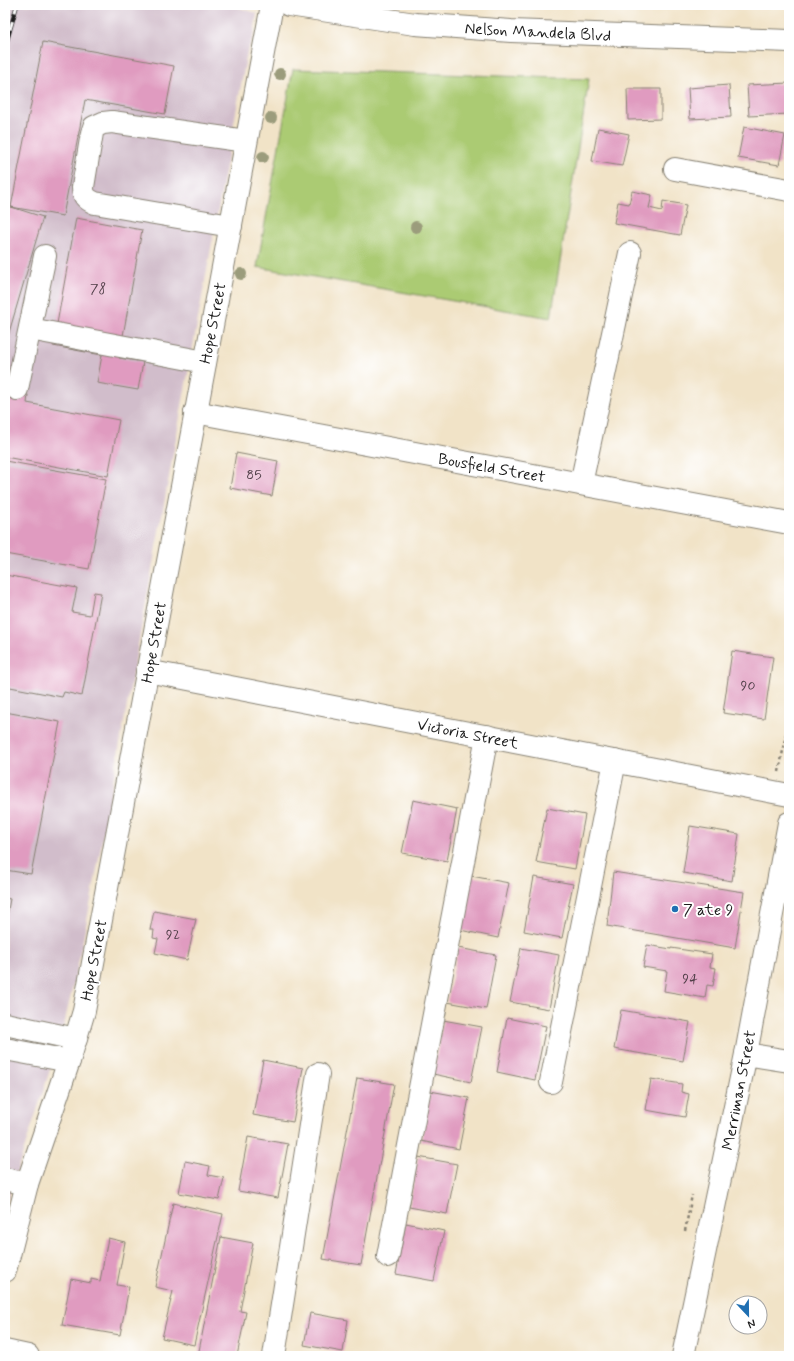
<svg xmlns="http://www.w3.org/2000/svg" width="794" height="1361" font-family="Mynerve,sans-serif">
<rect width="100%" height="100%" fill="#fff"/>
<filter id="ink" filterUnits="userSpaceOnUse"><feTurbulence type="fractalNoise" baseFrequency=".025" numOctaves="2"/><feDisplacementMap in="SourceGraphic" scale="8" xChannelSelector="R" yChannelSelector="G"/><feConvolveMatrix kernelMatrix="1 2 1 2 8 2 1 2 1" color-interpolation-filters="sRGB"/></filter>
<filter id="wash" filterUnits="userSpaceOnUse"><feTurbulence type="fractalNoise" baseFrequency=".012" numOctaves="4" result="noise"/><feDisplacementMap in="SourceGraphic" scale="16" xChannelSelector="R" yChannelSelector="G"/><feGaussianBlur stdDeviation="0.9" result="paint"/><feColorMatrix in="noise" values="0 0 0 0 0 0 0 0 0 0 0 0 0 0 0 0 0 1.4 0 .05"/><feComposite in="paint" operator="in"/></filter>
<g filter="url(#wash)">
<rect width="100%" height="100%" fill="#f1e3c7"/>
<polygon fill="#d1bdcb" points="5,5 229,5 257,13 254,34 247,52 93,890 77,969 62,1033 5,1208"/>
<polygon fill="#abcb73" stroke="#647448" points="293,69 589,79 551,318 257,267"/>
<g id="blocks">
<g fill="#e09bc0">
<polygon points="43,42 174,66 165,114 85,100 63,216 11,207"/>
<polygon points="789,83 789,114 749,116 747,85"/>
<polygon points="729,85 731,117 690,119 688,88"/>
<polygon points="627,89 661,89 661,119 628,120"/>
<polygon points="744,127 785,135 779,165 738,158"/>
<polygon points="598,128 629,134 622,166 592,161"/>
<polygon points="632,191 652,195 649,208 662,211 663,201 686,205 680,235 614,223 618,202 629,204"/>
<polygon points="5,205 43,217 5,346"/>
<polygon points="76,218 142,230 119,358 143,362 138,390 97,383 102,355 53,346"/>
<polygon points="6,391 28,395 27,403 119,420 108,476 5,457 5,397"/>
<polygon points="236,453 278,461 272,496 230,488"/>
<polygon points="5,461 106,479 89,569 5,554"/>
<polygon points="5,575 77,588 72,612 90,615 94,592 101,593 82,696 64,692 62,697 5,686"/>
<polygon points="732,651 773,657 764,719 723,713"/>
<polygon points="5,712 60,722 31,874 5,870"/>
<polygon points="413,800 457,809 447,861 402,853"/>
<polygon points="547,808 585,815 575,869 536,862"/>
<polygon points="690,826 739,834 732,881 683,873"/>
<polygon points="613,872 744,892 735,948 607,926"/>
<polygon points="471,876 509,883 498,938 460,930"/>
<polygon points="534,877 573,884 562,938 524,931"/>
<polygon points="5,898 10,899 6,921 5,921"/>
<polygon points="154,911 196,919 187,960 155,953 158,939 153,938 154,930 150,930"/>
<polygon points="647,945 671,949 671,948 712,954 710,967 716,968 713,986 707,985 705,998 664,991 667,971 643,967"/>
<polygon points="458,948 496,955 486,1009 447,1002"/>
<polygon points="521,948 559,955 549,1009 510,1002"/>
<polygon points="621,1010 690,1022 683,1061 614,1049"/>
<polygon points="507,1018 546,1026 535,1080 497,1072"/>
<polygon points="443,1020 482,1027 471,1082 433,1074"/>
<polygon points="263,1060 303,1068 293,1122 253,1115"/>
<polygon points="357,1078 394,1084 361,1265 323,1259"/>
<polygon points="651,1079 682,1084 681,1092 689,1094 685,1117 646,1110"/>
<polygon points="430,1091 469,1098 459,1149 421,1141"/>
<polygon points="248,1137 288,1144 278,1198 238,1191"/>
<polygon points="418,1157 457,1164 447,1214 409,1207"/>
<polygon points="185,1161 210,1166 208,1175 224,1178 219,1200 179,1193"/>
<polygon points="173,1203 223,1214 194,1345 162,1338 173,1291 155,1287"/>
<polygon points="406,1223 444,1231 434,1281 396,1274"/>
<polygon points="221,1237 253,1243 240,1311 246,1312 237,1356 198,1356"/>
<polygon points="108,1238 125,1242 117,1285 129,1287 120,1335 62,1325 71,1279 91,1283 91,1279 100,1281"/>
<polygon points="310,1313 348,1320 343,1352 304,1345"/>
</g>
</g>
</g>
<g filter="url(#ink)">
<use href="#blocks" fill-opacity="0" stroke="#868072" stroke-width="1"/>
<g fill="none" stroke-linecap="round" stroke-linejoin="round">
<defs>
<g id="minor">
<polyline points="289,5 415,24 511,31 789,41"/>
<polyline points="675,169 789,190"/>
<path d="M231,226L95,203C86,199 83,196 83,187L92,133L94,127L103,123L112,122L246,141"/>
<polyline points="30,329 205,362"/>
<polyline points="17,389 45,256"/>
<polyline points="195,412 789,523"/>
<polyline points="581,484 630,253"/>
<polyline points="147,671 789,795"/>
<polyline points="5,1024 76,1039"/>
<polyline points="5,1049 69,1061"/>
<polyline points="746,1054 789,1061"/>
<polyline points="551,1082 615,761"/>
<polyline points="5,1179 27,1184"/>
<polyline points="388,1256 487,736"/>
<polyline points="5,1271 27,1184 69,1061 84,1011 272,5"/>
<polyline points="5,1351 28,1356"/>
<polyline points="274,1356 318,1074"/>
<polyline points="683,1356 746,1054 789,823"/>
</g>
</defs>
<use href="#minor" stroke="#868072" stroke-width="24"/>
<g stroke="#868072" stroke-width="2.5" stroke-dasharray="3 3" stroke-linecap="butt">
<polyline points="242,5 250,7"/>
<polyline points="779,772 789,718"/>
<polyline points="685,1231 692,1195"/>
</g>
<use href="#minor" stroke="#fff" stroke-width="22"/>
<defs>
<polyline id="rail" points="5,47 17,5"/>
</defs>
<use href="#rail" stroke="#1c1c1c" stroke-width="4.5"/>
<use href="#rail" stroke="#fff" stroke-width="3" stroke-dasharray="9" stroke-linecap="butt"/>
</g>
<g fill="#9b9c7c">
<circle cx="280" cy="74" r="6"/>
<circle cx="271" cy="118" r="6"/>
<circle cx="263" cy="157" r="6"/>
<circle cx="416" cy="227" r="6"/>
<circle cx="241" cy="274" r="6"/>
</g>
</g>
<circle fill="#1f6fb2" stroke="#fff" stroke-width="1.5" cx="675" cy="909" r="4"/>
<g text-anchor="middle" stroke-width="4" stroke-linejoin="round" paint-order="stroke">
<g font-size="14" fill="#4d3c45">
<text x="98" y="293">78</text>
<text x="254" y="479">85</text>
<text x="748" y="690">90</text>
<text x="173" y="939">92</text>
<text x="690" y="983">94</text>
</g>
<g font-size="16" fill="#1c1c1c" stroke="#fff">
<text transform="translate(538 31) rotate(3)" y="6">Nelson Mandela Blvd</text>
<text transform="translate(212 323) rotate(-79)" y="6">Hope Street</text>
<text transform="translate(492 467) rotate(10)" y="6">Bousfield Street</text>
<text transform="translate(153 642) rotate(-80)" y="6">Hope Street</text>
<text transform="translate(468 733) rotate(11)" y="6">Victoria Street</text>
<text transform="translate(93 960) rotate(-79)" y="6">Hope Street</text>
<text transform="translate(738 1090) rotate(-79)" y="6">Merriman Street</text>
</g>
<g font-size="16" fill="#1c1c1c" stroke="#fff" text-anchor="start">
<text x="683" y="915">7 ate 9</text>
</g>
</g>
<rect width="794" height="1361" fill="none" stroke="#fff" stroke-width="20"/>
<g transform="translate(748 1315) rotate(158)"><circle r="19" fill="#ffffff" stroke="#a4a4a4"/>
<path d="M0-3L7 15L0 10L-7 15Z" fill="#1f6fb2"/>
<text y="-6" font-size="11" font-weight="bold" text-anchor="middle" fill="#1c1c1c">N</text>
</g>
</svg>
